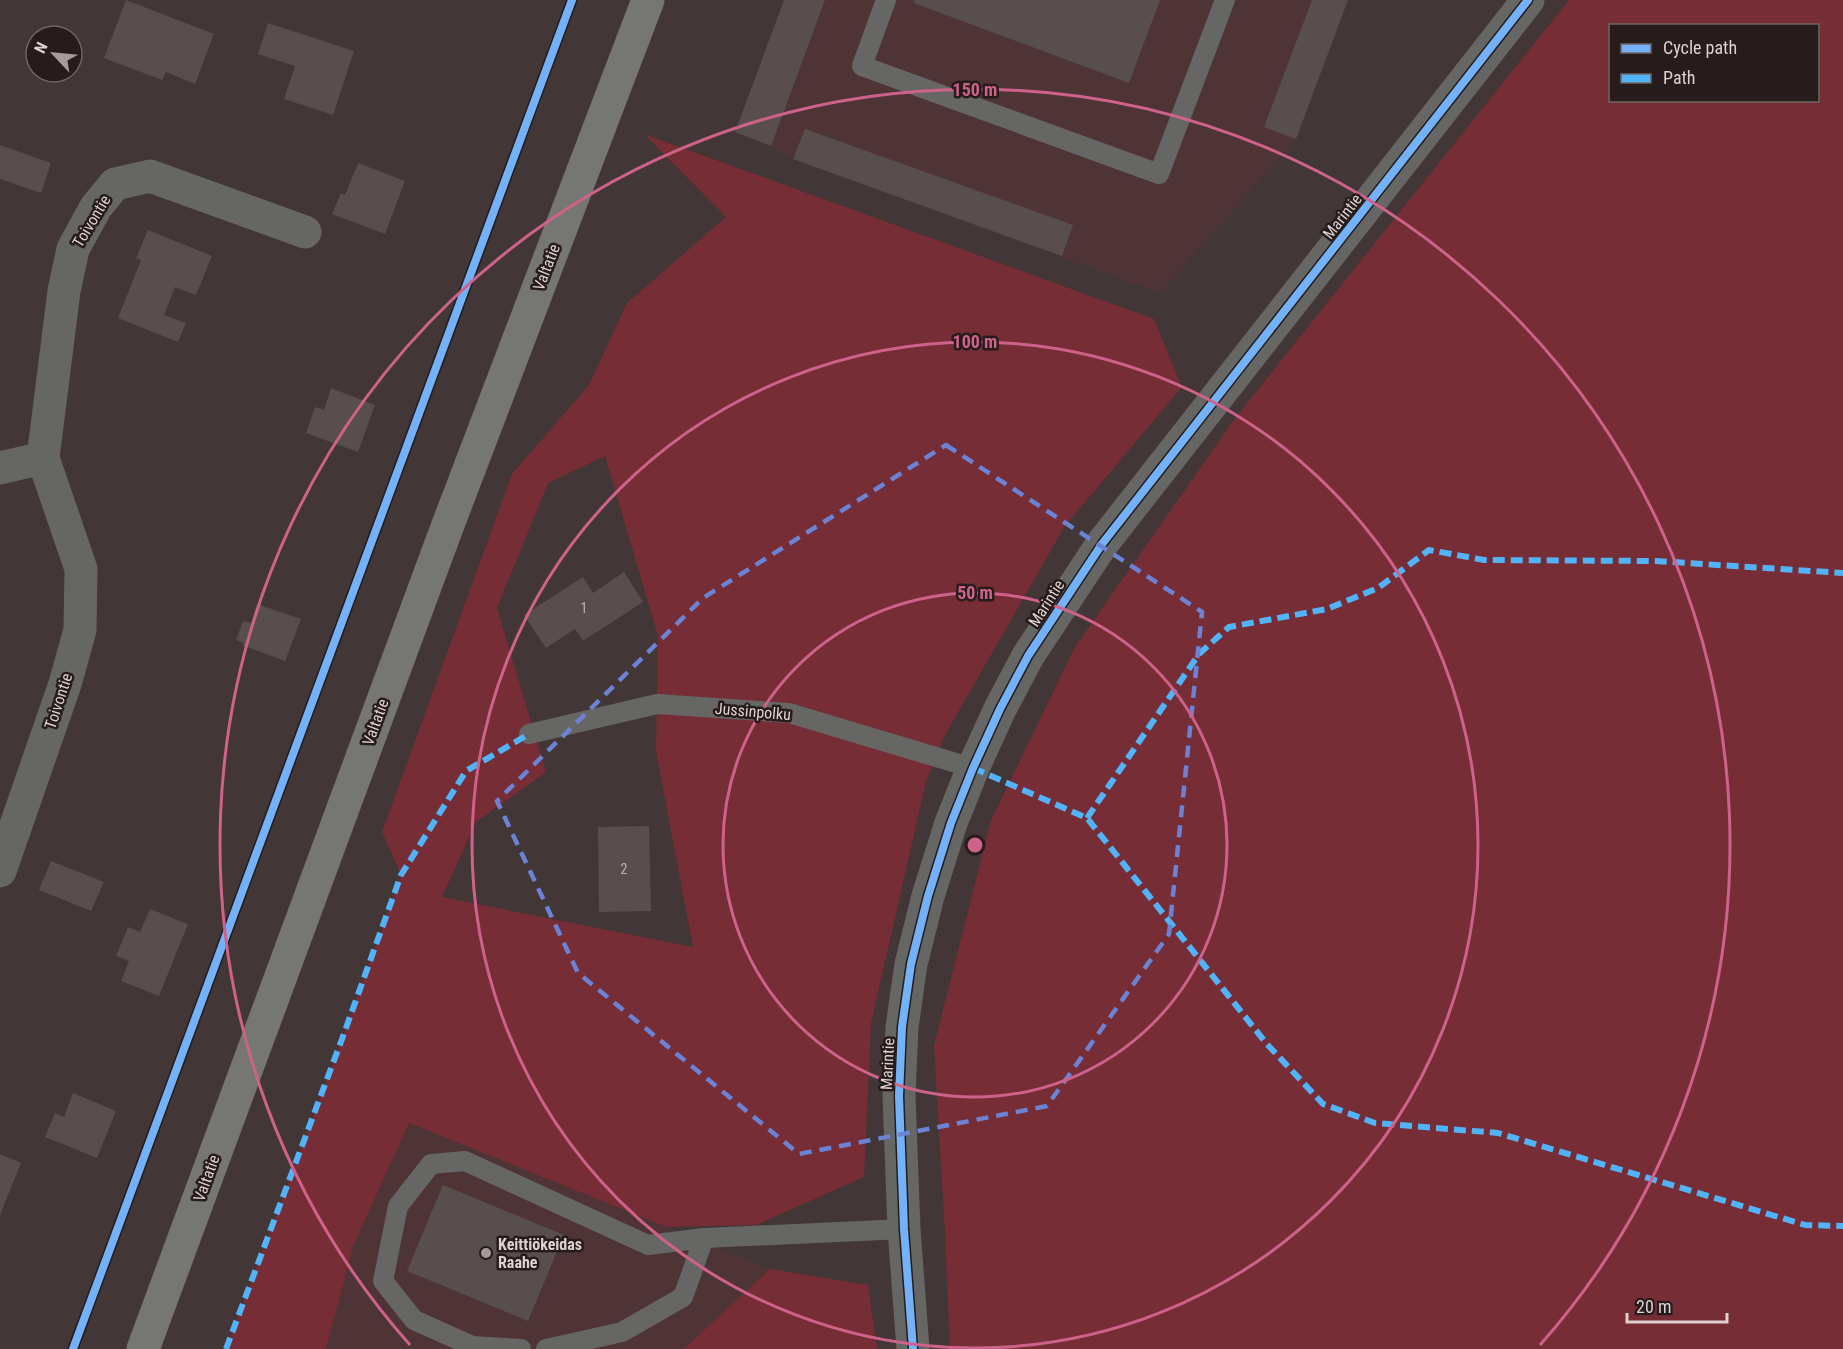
<svg xmlns="http://www.w3.org/2000/svg" width="1843" height="1349" viewBox="0 0 1843 1349" font-family="'Roboto Condensed',sans-serif">
<style>
.built{fill:#4f3435}
.green{fill:#762d36;fill-rule:evenodd}
.building{fill:#594e4e}
.lines{fill:none;stroke-linecap:round;stroke-linejoin:round}
.service{stroke:#666664;stroke-width:20}
.minor{stroke:#666664;stroke-width:33}
.trunk{stroke:#767673;stroke-width:33}
.quiet{stroke:#52b3f8;stroke-width:6;stroke-dasharray:12 6;stroke-linecap:butt}
.cycleway-casing{stroke:#261c1c;stroke-width:11}
.cycleway{stroke:#73b2f8;stroke-width:8}
.marked{fill:none;stroke:#6b82d5;stroke-width:4.5;stroke-dasharray:12 8;stroke-linejoin:round}
.ring{fill:none;stroke:#ce628a;stroke-width:3}
.poi-dot{fill:#a89a9b;stroke:#261c1c;stroke-width:2}
.labels{text-anchor:middle;stroke-width:5;stroke-linejoin:round;paint-order:stroke}
.number-label{font-size:14px;fill:#beb0b0}
.street-label{font-size:16px;fill:#dfd0d1;stroke:#261c1c}
.poi-label{font-size:16px;font-weight:bold;fill:#dfd0d1;stroke:#261c1c;text-anchor:start}
.centre{fill:#ce628a;stroke:#261c1c;stroke-width:3}
.ring-label{font-size:18px;text-anchor:middle;font-weight:bold;fill:#ce628a;stroke:#261c1c;stroke-width:5;stroke-linejoin:round;paint-order:stroke}
</style>
<rect width="100%" height="100%" fill="#423636"/>
<path class="built" d="M784,0H1348L1296,139L1160,293L793,159L771,146L735,132Z
M408,1123L770,1269L686,1347L681,1349H326L354,1244Z"/>
<path class="green" d="M1569,0H1843V1349H950L945,1233L934,1046L991,820L1075,647L1236,417ZM1610,26H1818V100H1610Z
M644,134L1154,319L1182,387L1065,526L945,735L926,782L871,1023L864,1177L756,1225L666,1227L409,1123L354,1244L326,1349H226L342,1039L401,875L382,832L512,474L589,385L627,303L726,217ZM605,456L658,636L656,751L693,947L442,897L476,822L546,772L497,608L548,483Z
M770,1269L868,1285L877,1349H681L686,1347Z"/>
<path class="building" d="M126,0L214,34L195,84L166,72L162,80L104,58Z
M784,0H825L771,146L735,132Z
M915,0H1160L1129,83L914,3Z
M1312,0H1348L1296,139L1264,127Z
M268,23L354,51L333,115L284,99L295,66L258,54Z
M805,129L1073,225L1062,256L793,159Z
M0,145L51,163L41,193L0,179Z
M358,163L405,181L385,234L332,214L341,193L345,195Z
M148,230L212,256L196,295L175,287L164,315L186,323L178,342L118,318L141,260L136,258Z
M331,388L375,405L358,452L306,433L315,407L324,410Z
M624,572L643,602L583,641L575,629L546,648L524,615L583,577L593,593Z
M257,604L301,619L285,661L242,645L244,643L236,640L243,621L251,623Z
M649,826L651,911L599,912L598,827Z
M51,861L104,882L91,911L39,890Z
M150,909L188,924L159,996L121,981L129,961L116,956L128,927L140,932Z
M73,1093L116,1111L97,1158L45,1137L55,1113L64,1117Z
M0,1154L21,1163L0,1215Z
M443,1185L564,1235L528,1321L407,1271Z"/>
<g class="lines">
<path class="service" d="M886,0L862,66L1159,174L1225,0
M529,734L657,704L789,713L973,768
M521,1349L472,1346L414,1320L383,1281L398,1206L431,1164L465,1161L648,1245L704,1238L904,1229
M546,1349L622,1332L683,1297L704,1238"/>
<path class="minor" d="M0,468L43,458
M0,871L65,684L80,630L81,569L43,458L64,291L73,249L96,207L115,184L150,176L305,232
M913,1349L904,1229L899,1096L902,1027L911,964L928,896L951,823L973,768L1000,709L1028,656L1102,544L1528,0"/>
<path class="trunk" d="M143,1349L446,530L648,0"/>
<path class="quiet" d="M973,768L1087,818L1266,1043L1323,1104L1375,1123L1498,1133L1805,1225L1843,1226
M1087,818L1199,654L1229,627L1327,609L1378,588L1429,550L1484,560L1656,561L1843,573
M226,1349L342,1039L401,875L466,771L529,734"/>
<defs>
<path id="cycleway" d="M73,1349L572,0
M913,1349L904,1229L899,1096L902,1027L911,964L928,896L951,823L973,768L1000,709L1028,656L1102,544L1528,0"/>
</defs>
<use href="#cycleway" class="cycleway-casing"/>
<use href="#cycleway" class="cycleway"/>
</g>
<path class="marked" d="M946,445L1202,612L1169,934L1047,1106L799,1154L578,973L497,801L703,598Z"/>
<g class="ring">
<circle cx="975" cy="845" r="252"/>
<circle cx="975" cy="845" r="503"/>
<path d="M410 1345A755 755 0 1 1 1540 1345"/>
</g>
<circle class="poi-dot" cx="486" cy="1253" r="6"/>
<g class="labels">
<g class="number-label">
<text x="584" y="613">1</text>
<text x="624" y="874">2</text>
</g>
<g class="street-label">
<text transform="translate(1342 216) rotate(-52)" y="6">Marintie</text>
<text transform="translate(91 221) rotate(-59)" y="6">Toivontie</text>
<text transform="translate(546 267) rotate(-69)" y="6">Valtatie</text>
<text transform="translate(1046 603) rotate(-57)" y="6">Marintie</text>
<text transform="translate(58 701) rotate(-72)" y="6">Toivontie</text>
<text transform="translate(753 711) rotate(5)" y="6">Jussinpolku</text>
<text transform="translate(375 722) rotate(-70)" y="6">Valtatie</text>
<text transform="translate(887 1064) rotate(-87)" y="6">Marintie</text>
<text transform="translate(206 1178) rotate(-70)" y="6">Valtatie</text>
</g>
<g class="poi-label">
<text x="498" y="1250">Keittiökeidas<tspan x="498" dy="18">Raahe</tspan></text>
</g>
</g>
<circle cx="975" cy="845" r="9" class="centre"/>
<g class="ring-label">
<text x="975" y="96">150 m</text>
<text x="975" y="348">100 m</text>
<text x="975" y="599">50 m</text>
</g>
<rect x="1609" y="24" width="210" height="78" fill="#261c1c" stroke="#706464" stroke-width="1.5"/>
<rect x="1621" y="44" width="30" height="9" fill="#73b2f8" stroke="#706464" stroke-width="1.5"/>
<text x="1663" y="54" font-size="18" fill="#dfd0d1">Cycle path</text>
<rect x="1621" y="74" width="30" height="9" fill="#52b3f8" stroke="#706464" stroke-width="1.5"/>
<text x="1663" y="84" font-size="18" fill="#dfd0d1">Path</text>
<g transform="translate(54 54) rotate(296)"><circle r="28" fill="#261c1c" stroke="#706464" stroke-width="1.5"/>
<path d="M0-4.5L10 22L0 15L-10 22Z" fill="#a89a9b"/>
<text y="-9" font-size="16" font-weight="bold" text-anchor="middle" fill="#dfd0d1">N</text>
</g>
<path d="M1627 1313v9h100v-9" fill="none" stroke="#dfd0d1" stroke-width="3"/>
<text x="1636" y="1313" font-size="18" fill="#dfd0d1" stroke="#261c1c" stroke-width="4.5" paint-order="stroke">20 m</text>
</svg>
